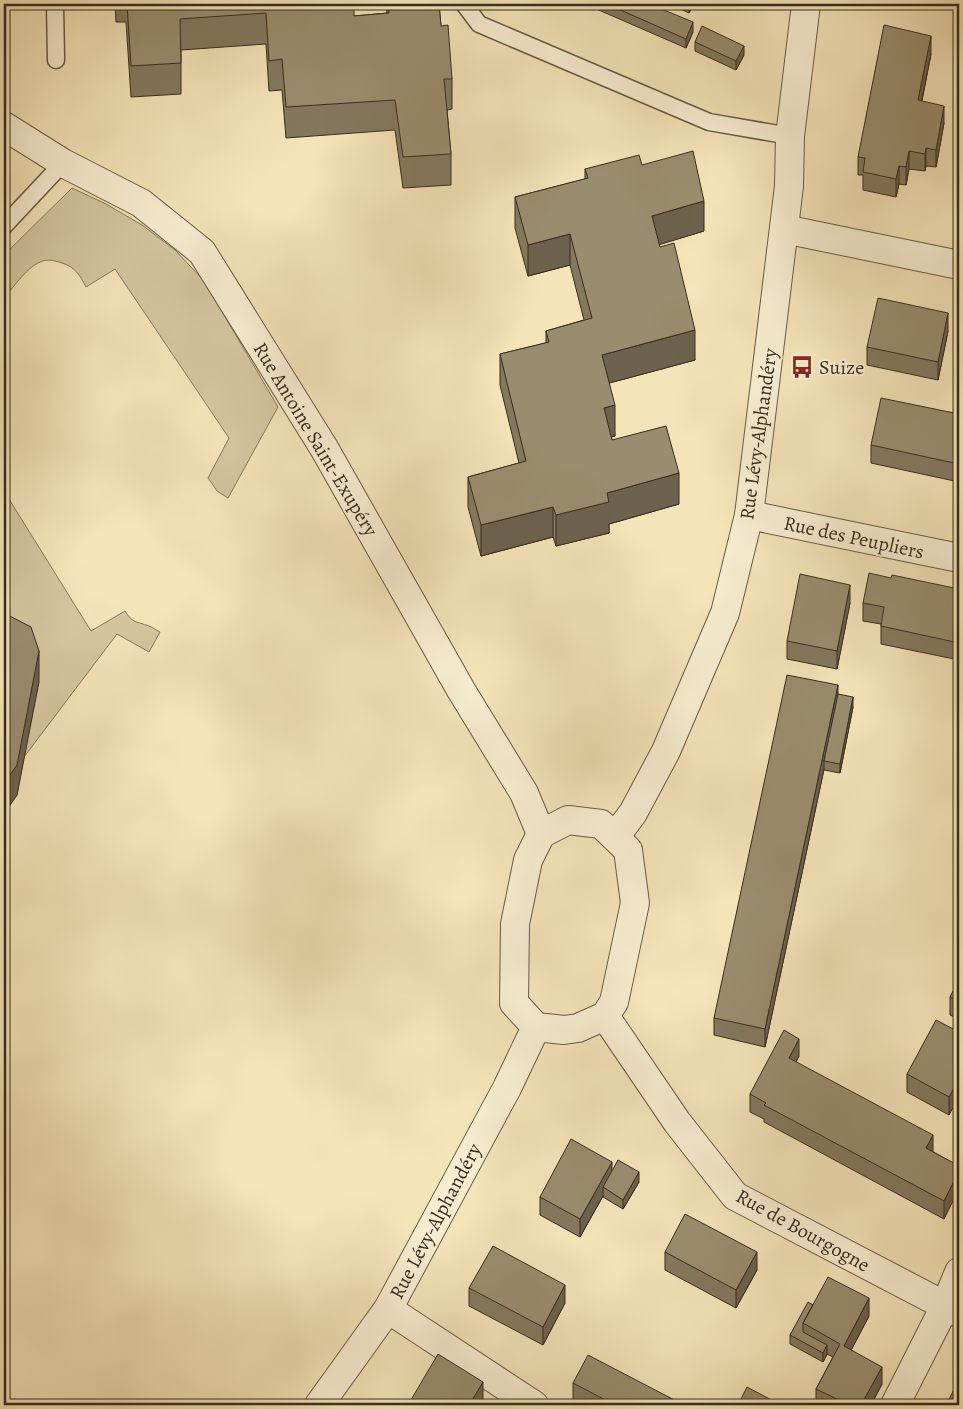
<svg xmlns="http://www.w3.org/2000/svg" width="963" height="1409" viewBox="0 0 963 1409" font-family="Alegreya,serif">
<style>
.green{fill:#d4c59e;stroke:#86795e}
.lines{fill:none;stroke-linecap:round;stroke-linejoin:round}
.service-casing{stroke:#685b44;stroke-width:19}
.minor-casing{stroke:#685b44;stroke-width:30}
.tertiary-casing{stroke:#685b44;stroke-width:30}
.service{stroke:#f8edd1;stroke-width:16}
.minor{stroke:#f8edd1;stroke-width:28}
.tertiary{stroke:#f8edd1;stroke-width:28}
.wall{fill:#84785f;stroke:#392d1e}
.shaded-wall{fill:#6c624d;stroke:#392d1e}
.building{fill:#9a8c6e;stroke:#392d1e}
.labels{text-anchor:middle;stroke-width:4;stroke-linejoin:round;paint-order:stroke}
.poi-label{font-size:20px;fill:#392d1e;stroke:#f8edd1;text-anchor:start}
.street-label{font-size:20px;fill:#392d1e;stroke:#f8edd1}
</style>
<rect width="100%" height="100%" fill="#f4e4b8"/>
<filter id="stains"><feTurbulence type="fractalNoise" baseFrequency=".004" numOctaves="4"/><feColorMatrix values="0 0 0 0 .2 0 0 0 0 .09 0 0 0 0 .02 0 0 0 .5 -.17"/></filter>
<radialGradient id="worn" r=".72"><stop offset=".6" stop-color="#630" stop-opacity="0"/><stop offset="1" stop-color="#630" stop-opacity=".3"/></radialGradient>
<path class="green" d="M72,188L106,204L142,225L175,250L204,281L278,407L228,498L217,491L208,478L229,438L115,269L86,287C80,275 75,267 62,263C56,261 49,259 43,261C28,265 14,287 4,298V255Z
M4,491L91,631L125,611C133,624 136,621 149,626C152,627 156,630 160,632L149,652L117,634L24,757L17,795L4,813Z"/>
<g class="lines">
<defs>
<path id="service" d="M55,4L56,60
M464,4L479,24L709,122L790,136
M4,226L63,163"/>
<path id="minor" d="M4,126L63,163L141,203L202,252L324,448L461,690L524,793L541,834
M784,229L959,265
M749,515L959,558
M605,1016L677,1122L735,1196L959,1313
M388,1309L534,1405
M895,1405L945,1306L959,1272"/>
<path id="tertiary" d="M568,820L601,824L628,850L635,903L614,1002L605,1016L578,1028L564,1030L536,1027L514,1003L515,924L528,860L541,834Z
M615,837L633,813L666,751L725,613L749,515L789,186L790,136L806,4
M319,1405L388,1309L507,1088L536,1027"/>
</defs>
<use href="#service" class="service-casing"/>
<use href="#minor" class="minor-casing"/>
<use href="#tertiary" class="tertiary-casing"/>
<use href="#service" class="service"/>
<use href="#minor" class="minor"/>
<use href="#tertiary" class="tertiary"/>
</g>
<path class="wall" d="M115,4H301V6L354,16L387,13L386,4H439L441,26L452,79V109L447,110L451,154V185L403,188L395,130L286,138L282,90L269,91L266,44L181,50V94L131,97L126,22H116Z
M585,4H649L693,32L686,48Z
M670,4H694L689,13Z
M695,42L744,55L736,70L695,51Z
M931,54L922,101L944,123L936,167L926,166L925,171L909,169L906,185L899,184L896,197L863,190V175H858V157Z
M642,165L704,231L659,244L695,360L609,383L615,436L611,437L612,440L679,504L609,524V533L556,546L553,537L481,556L468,507V477L519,463L500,385V354L546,343V331L584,320L570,265L528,276L515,228V197L585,179V169Z
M948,331L938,380L867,365V347Z
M959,414V482L871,463V445Z
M891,578L959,589V660L881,644V624L863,621V603Z
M850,603L837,669L787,659V641Z
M838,694L853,707L840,773L824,770V769L765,1047L714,1035V1018Z
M959,980V1019L950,1015V997Z
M959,1032L949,1115L907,1092V1074Z
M799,1056L796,1062L933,1152L959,1166L944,1219L764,1122V1119L750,1112V1094Z
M612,1172L639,1182L623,1209L603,1197V1196L580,1237L540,1215V1197Z
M665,1252L757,1270L736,1308L665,1270Z
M469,1288L565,1303L543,1345L469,1306Z
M813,1305L869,1316L851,1350L882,1384L871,1405H816V1389L833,1357L827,1354L823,1362L790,1344V1335Z
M573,1383L684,1405H581L573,1401Z"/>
<path class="shaded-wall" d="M689,4H694L689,13Z
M693,22V32L686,48V39Z
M931,36V54L918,118V100Z
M744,46V55L736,70V61Z
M944,106V123L936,167V150Z
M926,148V166L925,171V154Z
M909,151V169L906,185V167Z
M899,166V184L896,197V179Z
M704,201V231L652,247V216Z
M570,234V265L528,276V245Z
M948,313V331L938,380V362Z
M695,330V360L602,385V355Z
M615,405V436L604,439V408Z
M679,473V504L609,524V533L556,546V515L607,493Z
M553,507V537L481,556V525Z
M850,585V603L837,669V651Z
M39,651V682L17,795L4,814V783Z
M838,685V703L824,761V769L765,1047V1029Z
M853,697V707L840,773V764Z
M799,1039V1056L789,1075V1058Z
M959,1079V1097L949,1115V1097Z
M933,1135V1153L926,1148Z
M612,1162V1180L603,1187V1196L580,1237V1219Z
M959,1171V1189L944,1219V1201Z
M639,1172V1182L623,1209V1200Z
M757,1252V1270L736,1308V1290Z
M565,1285V1303L543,1345V1327Z
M869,1298V1316L844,1364V1346Z
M827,1345V1354L823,1362V1353Z
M882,1367V1384L871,1405H861Z
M483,1382V1400L480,1405H469Z"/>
<path class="building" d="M127,4H301V6L336,4H354V16L389,13V4H439L441,26L448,25L452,79H444L451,154L403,157L395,100L286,107L282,59L269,61L266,13L180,19L181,63L131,66Z
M607,4H649L693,22L686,39Z
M884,25L931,36L918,100L944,106L936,150L926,148L925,154L909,151L906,167L899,166L896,179L863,172L865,158L858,157Z
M702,26L744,46L736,61L695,42Z
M693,151L704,201L652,216L660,247L674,243L695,330L602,355L615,405L604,408L612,440L666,426L679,473L607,493L609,502L556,515L553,507L481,525L468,477L526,461L500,354L549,342L546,331L592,318L570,234L528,245L515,197L588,178L585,169L639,155L642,165Z
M878,298L948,313L938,362L867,347Z
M881,398L959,414V464L871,445Z
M869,573L891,578L892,575L959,589V643L881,626L884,607L863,603Z
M800,574L850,585L837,651L787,641Z
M4,613L31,627L39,651L17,765L4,783Z
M787,675L838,685L765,1029L714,1018Z
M838,694L853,697L840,764L824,761Z
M959,980V1002L950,997Z
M936,1020L959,1032V1079L949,1097L907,1074Z
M784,1030L799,1039L789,1058L933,1135L926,1148L959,1166V1171L944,1201L764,1105L766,1103L750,1094Z
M571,1139L612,1162L580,1219L540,1197Z
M618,1160L639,1172L623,1200L603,1187Z
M685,1214L757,1252L736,1290L665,1252Z
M493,1246L565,1285L543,1327L469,1288Z
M828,1277L869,1298L844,1346L882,1367L861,1405H849L816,1389L840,1344L803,1323Z
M808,1302L813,1305L803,1323V1332L827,1345L823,1353L790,1335Z
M438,1354L483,1382L469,1405H408Z
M588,1355L684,1405H615L573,1383Z
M959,1380V1405H946Z
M747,1387L781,1405H738Z"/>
<defs>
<symbol id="bus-bare" viewBox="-9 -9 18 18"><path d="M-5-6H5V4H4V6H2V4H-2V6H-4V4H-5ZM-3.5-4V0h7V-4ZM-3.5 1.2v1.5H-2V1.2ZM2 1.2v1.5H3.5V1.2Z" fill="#8f2418" stroke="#f8edd1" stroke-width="2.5" paint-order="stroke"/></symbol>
</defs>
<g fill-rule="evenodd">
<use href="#bus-bare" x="786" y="351" width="32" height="32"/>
</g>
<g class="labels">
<g class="poi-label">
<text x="819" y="374">Suize</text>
</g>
<g class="street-label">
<text transform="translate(758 434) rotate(-82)" y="7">Rue Lévy-Alphandéry</text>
<text transform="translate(316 439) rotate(59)" y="7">Rue Antoine Saint-Exupéry</text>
<text transform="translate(854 537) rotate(12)" y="7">Rue des Peupliers</text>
<text transform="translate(435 1221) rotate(-62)" y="7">Rue Lévy-Alphandéry</text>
<text transform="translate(803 1230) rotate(29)" y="7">Rue de Bourgogne</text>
</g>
</g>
<rect width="963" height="1409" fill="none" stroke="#f4e4b8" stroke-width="20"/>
<rect x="5" y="5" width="953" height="1399" fill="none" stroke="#392d1e" stroke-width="2.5"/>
<rect x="10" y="10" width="943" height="1389" fill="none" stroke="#392d1e"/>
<rect width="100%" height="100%" filter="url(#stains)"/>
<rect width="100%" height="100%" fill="url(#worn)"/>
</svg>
